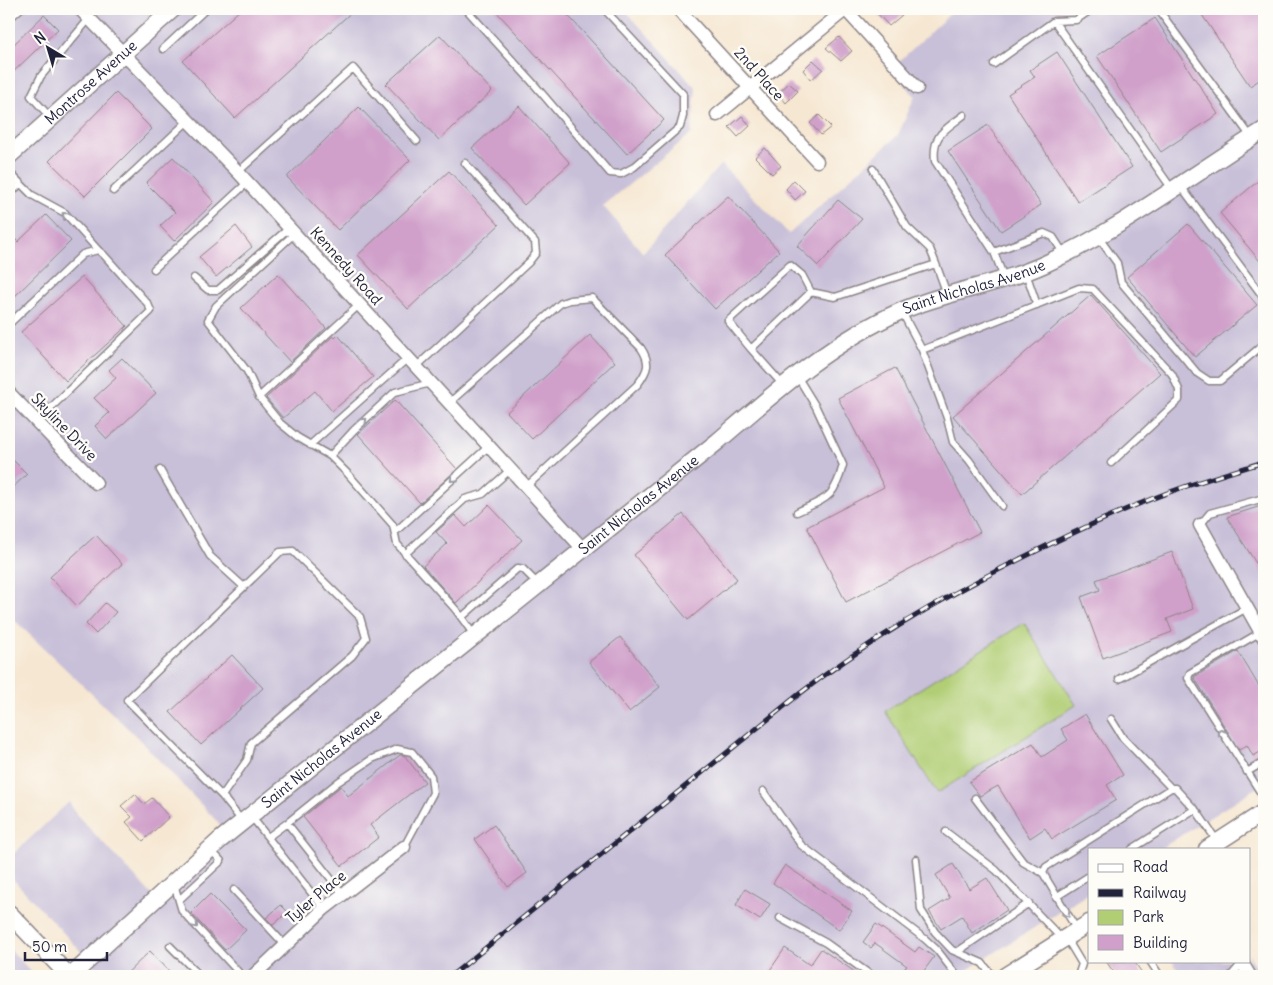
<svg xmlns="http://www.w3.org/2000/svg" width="1273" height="985" viewBox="0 0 1273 985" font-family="Delius,sans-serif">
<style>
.industrial{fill:#c8bfd8}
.green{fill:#b1ce74;stroke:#6a7858}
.building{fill:#d0a0ca}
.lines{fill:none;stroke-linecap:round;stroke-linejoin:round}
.service-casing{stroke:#8c8486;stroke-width:9}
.minor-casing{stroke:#8c8486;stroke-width:15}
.tertiary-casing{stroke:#8c8486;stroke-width:19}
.service{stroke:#fff;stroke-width:6}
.minor{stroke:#fff;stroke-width:12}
.tertiary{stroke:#fff;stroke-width:16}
.rail-casing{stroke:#22223b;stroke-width:5}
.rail{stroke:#fdfcf7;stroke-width:3;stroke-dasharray:9;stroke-linecap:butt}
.oneway{stroke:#9c9ca7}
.labels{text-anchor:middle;stroke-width:5;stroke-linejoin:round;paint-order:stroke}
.street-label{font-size:15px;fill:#22223b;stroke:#fdfcf7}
</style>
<rect width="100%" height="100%" fill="#fdfcf7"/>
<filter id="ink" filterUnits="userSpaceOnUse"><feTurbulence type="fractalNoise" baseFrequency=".02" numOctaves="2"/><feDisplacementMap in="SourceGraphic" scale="10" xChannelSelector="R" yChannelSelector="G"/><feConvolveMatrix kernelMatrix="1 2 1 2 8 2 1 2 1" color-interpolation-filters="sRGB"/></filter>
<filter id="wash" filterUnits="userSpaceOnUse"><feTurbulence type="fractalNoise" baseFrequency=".0096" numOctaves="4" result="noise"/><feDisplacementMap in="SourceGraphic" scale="20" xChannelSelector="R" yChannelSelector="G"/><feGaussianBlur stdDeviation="1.12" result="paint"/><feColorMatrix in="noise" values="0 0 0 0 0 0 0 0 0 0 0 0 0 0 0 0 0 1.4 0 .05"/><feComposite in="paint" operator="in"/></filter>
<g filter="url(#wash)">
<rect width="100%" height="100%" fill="#f6e7d2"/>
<path class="industrial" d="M9,9H624L696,88L691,134L603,206L643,253L721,164L789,234L898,135L915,96L891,69L955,9H998L1000,14L1005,9H1264V783L1160,849H1089V893L958,976H104L9,875V858L69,802L77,815L155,898L227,832L138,738L9,615V138L12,136L9,132Z
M9,948L35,976H9Z
M1249,954L1261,976H1182L1172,961H1249Z"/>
<path class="green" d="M1024,623L1076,705L937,793L885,711Z"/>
<g id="blocks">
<path class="building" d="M241,9H355L235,118L183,61Z
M494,9H562L664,120L627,154Z
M873,9H909L889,26Z
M1198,9H1264V77L1250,86Z
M44,15L58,29L9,76V49Z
M1155,18L1218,114L1161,152L1097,56Z
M440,35L492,91L439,140L386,84Z
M839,37L852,51L841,61L826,48Z
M1057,52L1132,167L1078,202L1008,94L1035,77L1030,70Z
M813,60L823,69L811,80L803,70Z
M789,83L798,91L786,103L778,93Z
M116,93L152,129L85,196L49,161Z
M519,106L570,163L524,205L472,148Z
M359,107L410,160L338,230L287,177Z
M819,115L831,127L821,135L810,123Z
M742,116L750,126L738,137L729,127Z
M988,125L1041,205L1001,231L948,151Z
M765,148L781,166L772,174L755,157Z
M173,157L214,202L174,241L160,226L175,212L146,183Z
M449,171L499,225L408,309L358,255Z
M1264,176V266L1220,213Z
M794,180L805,191L795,200L786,189Z
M728,196L779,251L715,309L665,255Z
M838,200L862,219L818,266L797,246Z
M46,215L71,241L9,302V233L18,242Z
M1188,224L1257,305L1195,357L1127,277Z
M236,226L252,247L216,277L199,257Z
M278,274L326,328L290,362L241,308Z
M82,277L127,326L66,381L21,332Z
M1091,295L1160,373L1022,494L953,416Z
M338,335L373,377L332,411L315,391L283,418L266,398L333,336L335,338Z
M590,335L615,362L532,439L507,412Z
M122,358L156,393L107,439L95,426L109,413L94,398L116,378L109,370Z
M895,368L980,532L846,602L807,527L884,487L838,398Z
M395,400L457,469L420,503L358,434Z
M9,456L27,474L9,491Z
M489,505L522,540L456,603L423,566L447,544L436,532L455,515L466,527Z
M1264,505V576L1227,517Z
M683,514L737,579L688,620L634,555Z
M96,535L122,564L77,606L50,577Z
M1172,552L1193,609L1167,619L1172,632L1103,658L1081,597L1100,590L1096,580Z
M105,603L116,612L96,634L86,624Z
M620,637L660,687L629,712L589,662Z
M1238,651L1264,695V750L1253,756L1247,745L1239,750L1194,677Z
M232,655L263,688L201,745L170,712Z
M1085,714L1123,775L1107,785L1116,800L1052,839L1045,828L1030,838L998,786L980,796L969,782L1033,743L1042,757L1068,740L1061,729Z
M400,755H404L425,782L370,825L379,837L342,866L303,817L341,786L348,796Z
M135,794L144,804L152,798L169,817L143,841L126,822L132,817L121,806Z
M494,825L527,873L508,887L475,839Z
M953,864L969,889L987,878L1007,910L972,933L962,916L941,929L929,911L950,898L936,875Z
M785,865L852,911L839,930L773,883Z
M745,889L770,904L760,920L736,905Z
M210,894L246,930L225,950L191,913Z
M281,905L288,912L273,925L266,918Z
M876,924L915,952L919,947L934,957L920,976H915L904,969L907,966L875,943L871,948L863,942Z
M785,948L810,965L821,949L861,976H766Z
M150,951L174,976H124Z
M1106,961H1134L1144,976H1116Z"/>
</g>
</g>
<g filter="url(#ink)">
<use href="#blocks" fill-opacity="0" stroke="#8c8486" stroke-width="1"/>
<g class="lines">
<defs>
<path id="service" d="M466,9L533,83L610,173L621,174L634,167L680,127L683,116V94L604,9
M1158,9L1251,137
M9,19L20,9
M1054,21L1076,20L1092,9
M163,49L206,9
M994,64L1054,21L1172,189
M964,115C945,130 932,134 935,161L994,252L1004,278
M50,117L31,96L41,76L89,19
M873,169L907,227L930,249L936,264
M9,172L32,195L65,213L98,250
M238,172L353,68L417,141
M1180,185L1264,298
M113,191L189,120
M9,195L20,184
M294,234L216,306L208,320L247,371L259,397L280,423L297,437L330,456L348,474L393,525L397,544L456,610L474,635
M1099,238L1117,263L1121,282L1197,373L1209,381H1220L1264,344
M994,252L1044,233L1053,237L1064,254
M154,269L248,182
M1026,273L1037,305
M194,278L208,290H218L289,228
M902,312L922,350L947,418L953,442L969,460L1002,506
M9,324L83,254L98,250L104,255L148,304L151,311L36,422
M751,349L728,321L790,265L802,275L811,292
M922,350L1079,288L1093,289L1172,374L1179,390V400L1111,463
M416,367L529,262L536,253L535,242L465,163
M797,376L816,407L843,465C834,499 827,498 797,512
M783,385L751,349L811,292L835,297L936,264L947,294
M259,397L359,305
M449,403L561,303L570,300L592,298L641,348C651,363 648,370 638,384L526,487
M310,445L408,358
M330,456L354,430L395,392L431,383
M160,470L210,556L244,587
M1200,525L1210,513L1264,498
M395,532L489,446
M405,554L465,499L483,494L510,470
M462,617L518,568L523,569L538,584
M1261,632L1190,673L1188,678L1264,798
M1119,679L1247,608
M1111,719L1123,738L1171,788
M1247,772L1264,762
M763,791L801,845L925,939L937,950L957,976
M975,798L1023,862L1043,873L1077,930
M225,799L127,700L280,552L293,551L360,617L366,638L352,656L251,743L247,760L222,796L242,821
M251,816L324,909
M287,823L338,782L372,759L397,749L412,752L431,776L433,793L404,847
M946,832L996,870L1062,939
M268,837L287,823L343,894
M1132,849L1195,809
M916,859L921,910L935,932L952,950L982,963L993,976
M1043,873L1046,867L1171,788H1175L1198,813L1217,841
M174,884L182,911L242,976
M234,890L285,945
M1056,897L1089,876
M179,900L221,861L211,850
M780,918L826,943L872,976
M1067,939L1082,964L1078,976
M170,946L200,976
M957,952L1029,903
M1150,961L1160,976
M1231,976L1242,963"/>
<path id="minor" d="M80,9L238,172L583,549
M678,9L817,161
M845,9L917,88
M717,115L846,9
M9,393L96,483
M1200,525L1264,638
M1241,961L1250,976
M253,976L324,909L404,847"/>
<g id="tertiary">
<path id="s1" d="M9,156L173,9"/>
<path d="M1207,849L1264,812"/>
<path d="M9,913L69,976"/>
<path id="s2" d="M71,976L220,840L717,442C774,393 831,342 901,311C947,291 999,285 1045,264C1123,228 1192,175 1264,130"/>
<path d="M1005,976L1089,923"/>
</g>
</defs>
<use href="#service" class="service-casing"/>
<use href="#minor" class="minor-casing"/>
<use href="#tertiary" class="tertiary-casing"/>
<use href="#service" class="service"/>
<use href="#minor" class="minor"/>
<use href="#tertiary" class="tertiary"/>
<defs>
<path id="rail" d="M451,976L798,695C870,639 947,595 1028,555C1078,530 1131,505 1184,487C1211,478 1238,470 1264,462"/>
</defs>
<use href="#rail" class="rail-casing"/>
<use href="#rail" class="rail"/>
</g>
<defs><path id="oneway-chevron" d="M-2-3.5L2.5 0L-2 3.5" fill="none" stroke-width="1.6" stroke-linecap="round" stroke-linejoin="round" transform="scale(1.25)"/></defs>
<g class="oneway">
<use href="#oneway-chevron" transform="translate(65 215) rotate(-141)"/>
<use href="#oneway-chevron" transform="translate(364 421) rotate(-43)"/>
<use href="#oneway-chevron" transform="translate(453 479) rotate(138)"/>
<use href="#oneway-chevron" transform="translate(1221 732) rotate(-123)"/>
<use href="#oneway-chevron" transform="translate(1067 914) rotate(58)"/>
<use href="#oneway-chevron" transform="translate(195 925) rotate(49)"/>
</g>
</g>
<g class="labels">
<g class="street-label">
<text transform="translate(759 74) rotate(48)" y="5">2nd Place</text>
<text dy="5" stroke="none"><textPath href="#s1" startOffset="110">Montrose Avenue</textPath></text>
<text transform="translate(346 266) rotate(48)" y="5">Kennedy Road</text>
<text dy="5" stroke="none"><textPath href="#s2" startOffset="1142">Saint Nicholas Avenue</textPath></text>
<text transform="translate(64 427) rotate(46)" y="5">Skyline Drive</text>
<text dy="5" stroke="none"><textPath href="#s2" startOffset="738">Saint Nicholas Avenue</textPath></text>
<text dy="5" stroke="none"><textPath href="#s2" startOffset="332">Saint Nicholas Avenue</textPath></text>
<text transform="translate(316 897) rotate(-40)" y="5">Tyler Place</text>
</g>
</g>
<rect width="1273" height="985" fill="none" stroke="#fdfcf7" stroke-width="30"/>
<rect x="1088" y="848" width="162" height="115" fill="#fdfcf7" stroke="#a5a5ac"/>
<rect x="1098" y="864" width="25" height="8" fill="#ffffff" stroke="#a5a5ac"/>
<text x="1133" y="872" font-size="15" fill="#22223b">Road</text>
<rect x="1098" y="889" width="25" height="8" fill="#22223b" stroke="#a5a5ac"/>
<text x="1133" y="898" font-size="15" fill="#22223b">Railway</text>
<rect x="1098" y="910" width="25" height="15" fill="#b1ce74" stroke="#a5a5ac"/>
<text x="1133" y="922" font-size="15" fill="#22223b">Park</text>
<rect x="1098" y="935" width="25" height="15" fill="#d0a0ca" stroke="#a5a5ac"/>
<text x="1133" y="948" font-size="15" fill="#22223b">Building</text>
<g transform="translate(48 48) rotate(322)" stroke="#fdfcf7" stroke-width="4" paint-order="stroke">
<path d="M0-4L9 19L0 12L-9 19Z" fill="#22223b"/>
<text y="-8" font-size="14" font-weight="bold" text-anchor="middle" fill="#22223b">N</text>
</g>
<path d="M25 952v8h82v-8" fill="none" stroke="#22223b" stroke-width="2.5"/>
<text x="32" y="952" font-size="15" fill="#22223b" stroke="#fdfcf7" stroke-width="4" paint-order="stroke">50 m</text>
</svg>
